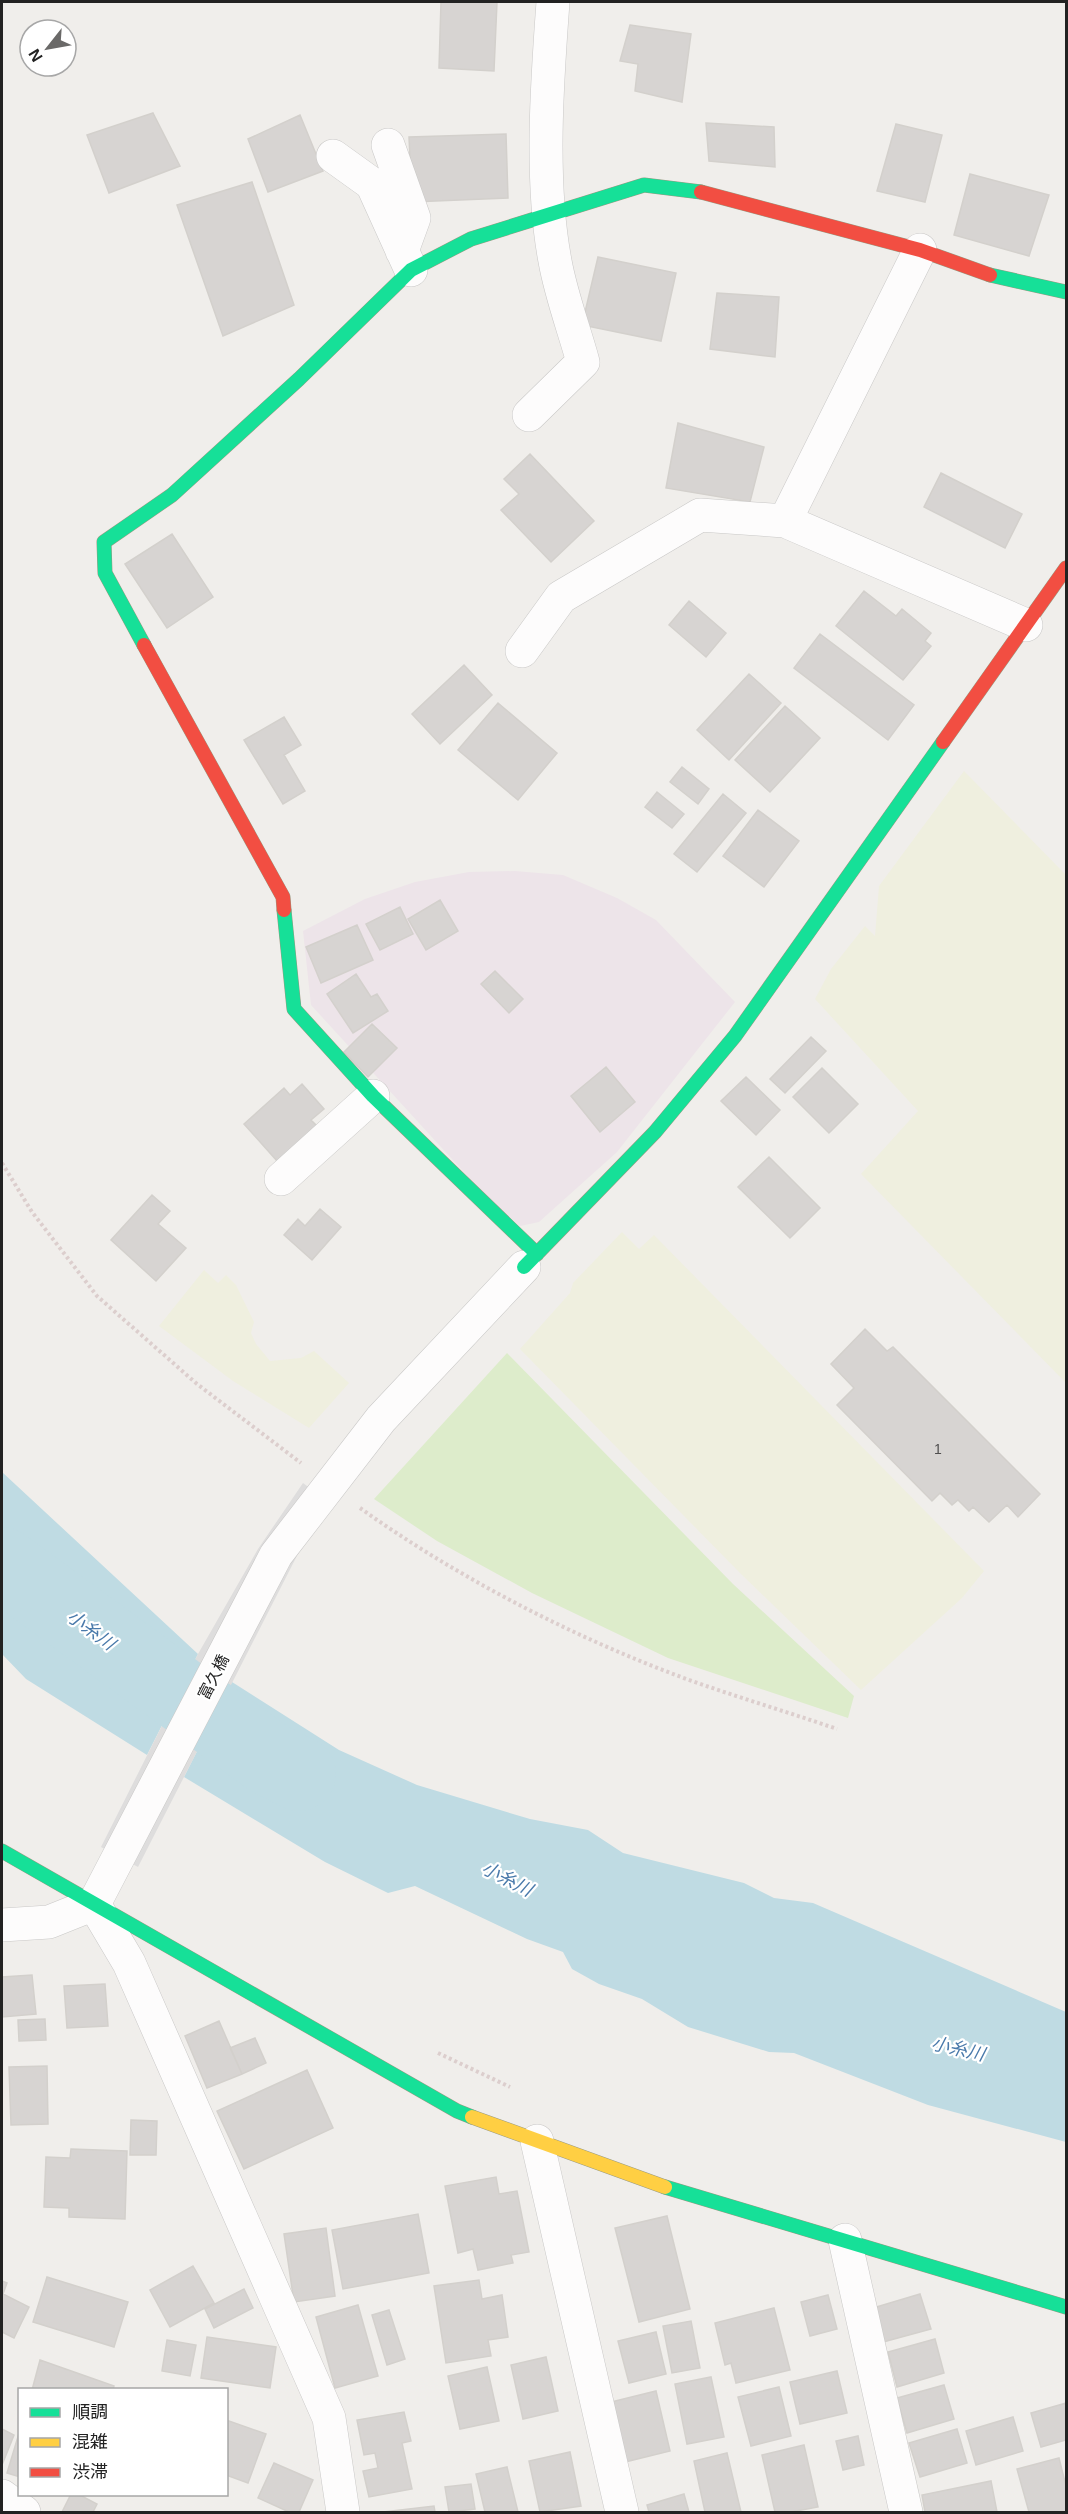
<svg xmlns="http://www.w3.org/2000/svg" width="1068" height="2514" viewBox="0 0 1068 2514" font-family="Arial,'Noto Sans JP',sans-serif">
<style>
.industrial{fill:#ede4e9}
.farmland{fill:#efefdf}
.grass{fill:#ddeccb}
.water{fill:#bfdbe3}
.pier{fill:#dedddd}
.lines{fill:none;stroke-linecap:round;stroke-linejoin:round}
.river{stroke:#bfdbe3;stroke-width:74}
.building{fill:#d7d4d2;stroke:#d3d0cc;stroke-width:1.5}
.street-casing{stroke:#c9c8c7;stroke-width:34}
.fast-casing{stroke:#999a82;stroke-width:15}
.slow-casing{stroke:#999a82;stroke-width:15}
.jam-casing{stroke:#999a82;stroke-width:15}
.path{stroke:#dccecd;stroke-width:4;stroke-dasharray:3 3;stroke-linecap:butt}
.street{stroke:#fdfcfc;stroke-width:33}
.fast{stroke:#16e098;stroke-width:14}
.slow{stroke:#ffcf43;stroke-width:14}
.jam{stroke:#f24e42;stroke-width:14}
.labels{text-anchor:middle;stroke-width:4.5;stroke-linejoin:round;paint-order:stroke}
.number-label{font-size:14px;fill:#4f4e4e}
.street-label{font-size:16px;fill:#222;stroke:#fff}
.water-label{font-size:18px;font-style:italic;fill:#4a7aab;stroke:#fff}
</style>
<rect width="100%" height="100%" fill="#f0eeeb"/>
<path class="industrial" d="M515,871L563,875L617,898L656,920L735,1002L617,1152L539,1222L520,1226L484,1194L311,1005L303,931L365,899L415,882L469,872Z"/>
<path class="farmland" d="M964,771L1066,875V1383L861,1174L918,1111L815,999L831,969L865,926L875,936L879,886Z
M622,1232L639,1249L654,1235L984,1571L962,1598L861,1690L740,1573L520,1349L570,1293L573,1283Z
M204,1270L218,1283L226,1275L236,1285L254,1322L251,1333L256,1344L270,1361L301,1358L314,1351L349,1383L309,1428L233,1381L159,1326Z"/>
<path class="grass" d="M507,1353L733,1584L854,1696L848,1718L668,1658L532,1593L437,1541L374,1499Z"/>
<path class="water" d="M2,1472L198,1654L147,1755L26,1679L2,1654Z
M232,1682L339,1750L417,1785L530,1819L588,1830L623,1853L744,1883L774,1898L813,1903L1066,2012V2142L928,2105L794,2053L769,2052L688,2027L642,1999L599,1984L572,1969L563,1952L527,1939L415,1886L388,1893L325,1862L184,1777Z"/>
<path class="pier" d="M303,1483L331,1504L303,1544L138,1867L101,1847L198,1654L258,1549Z"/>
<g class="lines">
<path class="river" d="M2,1564L268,1758L299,1774"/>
</g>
<path class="building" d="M441,2H497L494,71L439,68Z
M630,25L691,34L682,102L635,91L638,64L620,61Z
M153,113L180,166L109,193L87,135Z
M300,115L323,171L268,192L248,139Z
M706,123L774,127L775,167L709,161Z
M896,124L942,135L925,202L877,191Z
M506,134L508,198L412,202L409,137Z
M970,174L1049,195L1029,256L954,235Z
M252,182L294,305L223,336L177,205Z
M598,257L676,273L661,341L582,325Z
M717,293L779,297L775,357L710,349Z
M678,423L764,447L750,502L666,488Z
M530,454L594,521L551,562L501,510L519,494L504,479Z
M941,473L1022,514L1005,548L924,507Z
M172,534L213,597L167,628L125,564Z
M864,591L896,616L902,609L931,633L925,641L931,646L903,680L836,626Z
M689,601L726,633L706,657L669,625Z
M820,634L914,705L888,740L794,668Z
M464,665L492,695L440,744L412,714Z
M749,674L781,703L729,760L697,730Z
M498,703L557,753L518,800L458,750Z
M785,706L820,738L770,792L735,760Z
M284,717L301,745L284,755L305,791L283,804L244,740Z
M682,767L709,789L698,804L670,782Z
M657,792L684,814L672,828L645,807Z
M723,794L746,813L697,872L674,854Z
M758,810L799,841L764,887L723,856Z
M440,900L458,931L426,950L408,919Z
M400,907L413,934L380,950L366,924Z
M357,925L373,960L321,983L306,947Z
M495,971L523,999L509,1013L481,984Z
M356,974L371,997L377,994L388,1011L353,1033L327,994Z
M372,1024L397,1048L368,1077L344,1052Z
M811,1037L826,1051L785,1093L770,1079Z
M606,1067L635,1102L600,1132L571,1096Z
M822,1068L858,1104L829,1133L793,1097Z
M746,1077L780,1110L756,1135L721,1101Z
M302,1084L324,1109L311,1120L317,1126L277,1161L244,1124L284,1088L290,1095Z
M769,1157L820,1208L790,1238L738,1187Z
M152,1195L170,1211L158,1224L186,1248L156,1281L111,1240Z
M320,1209L341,1227L312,1260L284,1235L298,1219L305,1226Z
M865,1329L887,1351L893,1347L1040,1494L1018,1517L1007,1505L989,1522L973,1507L969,1511L958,1500L952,1505L940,1493L932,1501L837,1405L854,1388L831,1364Z
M32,1975L36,2014L2,2017V1977Z
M105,1984L108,2026L67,2028L64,1986Z
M45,2019L46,2040L19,2041L18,2020Z
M219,2021L242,2074L207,2088L185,2036Z
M255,2038L266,2063L242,2074L230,2048Z
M47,2066L48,2124L11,2125L9,2067Z
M307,2070L333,2128L244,2169L217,2111Z
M131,2120L157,2121L156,2155H130Z
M71,2149L127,2151L125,2219L69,2217V2208L44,2207L46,2157L70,2158Z
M496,2177L499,2194L517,2191L529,2252L511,2255L513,2263L478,2270L473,2249L458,2253L445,2186Z
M418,2214L429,2273L343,2289L332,2230Z
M667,2216L690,2309L639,2322L615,2228Z
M326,2228L335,2296L294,2302L284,2234Z
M193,2266L214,2303L170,2327L150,2290Z
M47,2277L128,2302L114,2347L33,2322Z
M479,2280L482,2299L502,2295L508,2337L488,2340L491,2356L446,2363L434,2286Z
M2,2281L7,2283L3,2294L29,2307L14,2338L2,2332Z
M244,2289L253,2308L214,2328L205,2309Z
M920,2294L931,2329L883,2342L873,2308Z
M828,2295L837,2329L810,2336L801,2302Z
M358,2305L378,2376L335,2388L316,2317Z
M774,2308L790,2370L736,2383L731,2363L725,2365L715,2323Z
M389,2310L405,2359L387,2365L372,2315Z
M691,2321L700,2368L672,2373L663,2326Z
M656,2332L666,2374L629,2383L618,2341Z
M207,2337L276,2347L270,2388L201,2378Z
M935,2339L944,2373L897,2387L888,2352Z
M167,2340L196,2345L190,2376L162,2371Z
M546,2357L558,2411L523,2419L511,2365Z
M40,2360L114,2386L113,2390H32Z
M487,2367L499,2421L460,2429L448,2376Z
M837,2371L847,2413L800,2424L790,2382Z
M711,2377L724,2437L687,2444L675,2384Z
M944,2385L954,2419L907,2433L897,2398Z
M779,2387L791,2436L751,2446L738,2397Z
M656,2391L670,2451L625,2462L611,2402Z
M1066,2403V2440L1041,2447L1031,2413Z
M404,2412L411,2441L402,2443L412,2489L369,2497L363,2471L378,2468L375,2453L364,2455L357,2420Z
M1013,2417L1023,2451L976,2465L966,2431Z
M226,2420L266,2434L248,2483L226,2475Z
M2,2429L14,2435L2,2465Z
M957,2429L967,2463L920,2477L909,2443Z
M20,2430V2477L7,2473Z
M858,2436L864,2465L843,2470L836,2441Z
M804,2445L818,2507L791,2512H775L762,2455Z
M570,2452L581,2506L540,2512L529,2461Z
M727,2453L741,2512H705L694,2461Z
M1059,2458L1066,2486V2512H1029L1017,2469Z
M274,2463L313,2480L299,2512H289L258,2498Z
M507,2467L518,2512H485L476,2474Z
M991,2481L997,2512H925L922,2495Z
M471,2484L475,2509L449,2512L445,2487Z
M71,2494H78L97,2504L93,2512H62Z
M684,2494L689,2512H649L647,2505Z
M434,2506L435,2512H383Z"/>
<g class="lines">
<defs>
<path id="street" d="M388,145L414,218L402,251
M333,156L372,184L411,270
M529,415L583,362C574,329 561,295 555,261C540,182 547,82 553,2
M785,521L920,250
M522,651L561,597L700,515L785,521L1026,625
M281,1179L373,1096
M94,1904L129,1963L329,2418L343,2512
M2,1925L49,1922L94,1904L276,1555L381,1419L524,1267
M537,2141L622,2512
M845,2240L906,2512
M2,2496L24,2512"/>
<path id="fast" d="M990,275L1066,292
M144,645L105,573L104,542L172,495L299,379L411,270L471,239L644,185L701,192
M284,910L294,1009L373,1096L537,1254
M524,1267L655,1132L735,1036L943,742
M2,1851L457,2111L472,2117
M665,2187L1066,2307"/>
<path id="slow" d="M472,2117L665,2187"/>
<path id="jam" d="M701,192L920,250L990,275
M144,645L283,897L284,910
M943,742L1066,568"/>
</defs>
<use href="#street" class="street-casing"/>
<use href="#fast" class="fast-casing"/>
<use href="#slow" class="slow-casing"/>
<use href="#jam" class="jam-casing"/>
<path class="path" d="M2,1163L32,1212L97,1296L197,1384L301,1463
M360,1508C457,1577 569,1635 681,1677C733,1696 785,1711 837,1729
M438,2053L510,2087"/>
<use href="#street" class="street"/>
<use href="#fast" class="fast"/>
<use href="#slow" class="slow"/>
<use href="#jam" class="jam"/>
</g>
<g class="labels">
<g class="number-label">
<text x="938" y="1454">1</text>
</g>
<g class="street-label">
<text transform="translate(213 1677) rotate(-63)" y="6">富久橋</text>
</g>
<g class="water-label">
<text transform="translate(91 1630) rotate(36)" y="6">小糸川</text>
<text transform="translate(507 1879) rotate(27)" y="6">小糸川</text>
<text transform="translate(958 2049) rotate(13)" y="6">小糸川</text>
</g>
</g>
<rect width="1068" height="2514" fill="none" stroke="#222222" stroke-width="6"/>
<rect x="18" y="2388" width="210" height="108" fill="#ffffff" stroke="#a7a7a7" stroke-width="1.5"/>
<rect x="30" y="2408" width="30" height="9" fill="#16e098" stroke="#a7a7a7" stroke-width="1.5"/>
<text x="72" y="2418" font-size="18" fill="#222222">順調</text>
<rect x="30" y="2438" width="30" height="9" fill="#ffcf43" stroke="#a7a7a7" stroke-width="1.5"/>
<text x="72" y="2448" font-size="18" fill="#222222">混雑</text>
<rect x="30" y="2468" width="30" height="9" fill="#f24e42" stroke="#a7a7a7" stroke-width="1.5"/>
<text x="72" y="2478" font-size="18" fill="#222222">渋滞</text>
<g transform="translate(48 48) rotate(239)"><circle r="28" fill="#ffffff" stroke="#a7a7a7" stroke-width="1.5"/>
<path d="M0-4.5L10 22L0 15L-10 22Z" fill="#6a6968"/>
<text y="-9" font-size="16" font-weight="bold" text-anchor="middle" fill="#222222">N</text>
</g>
</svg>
